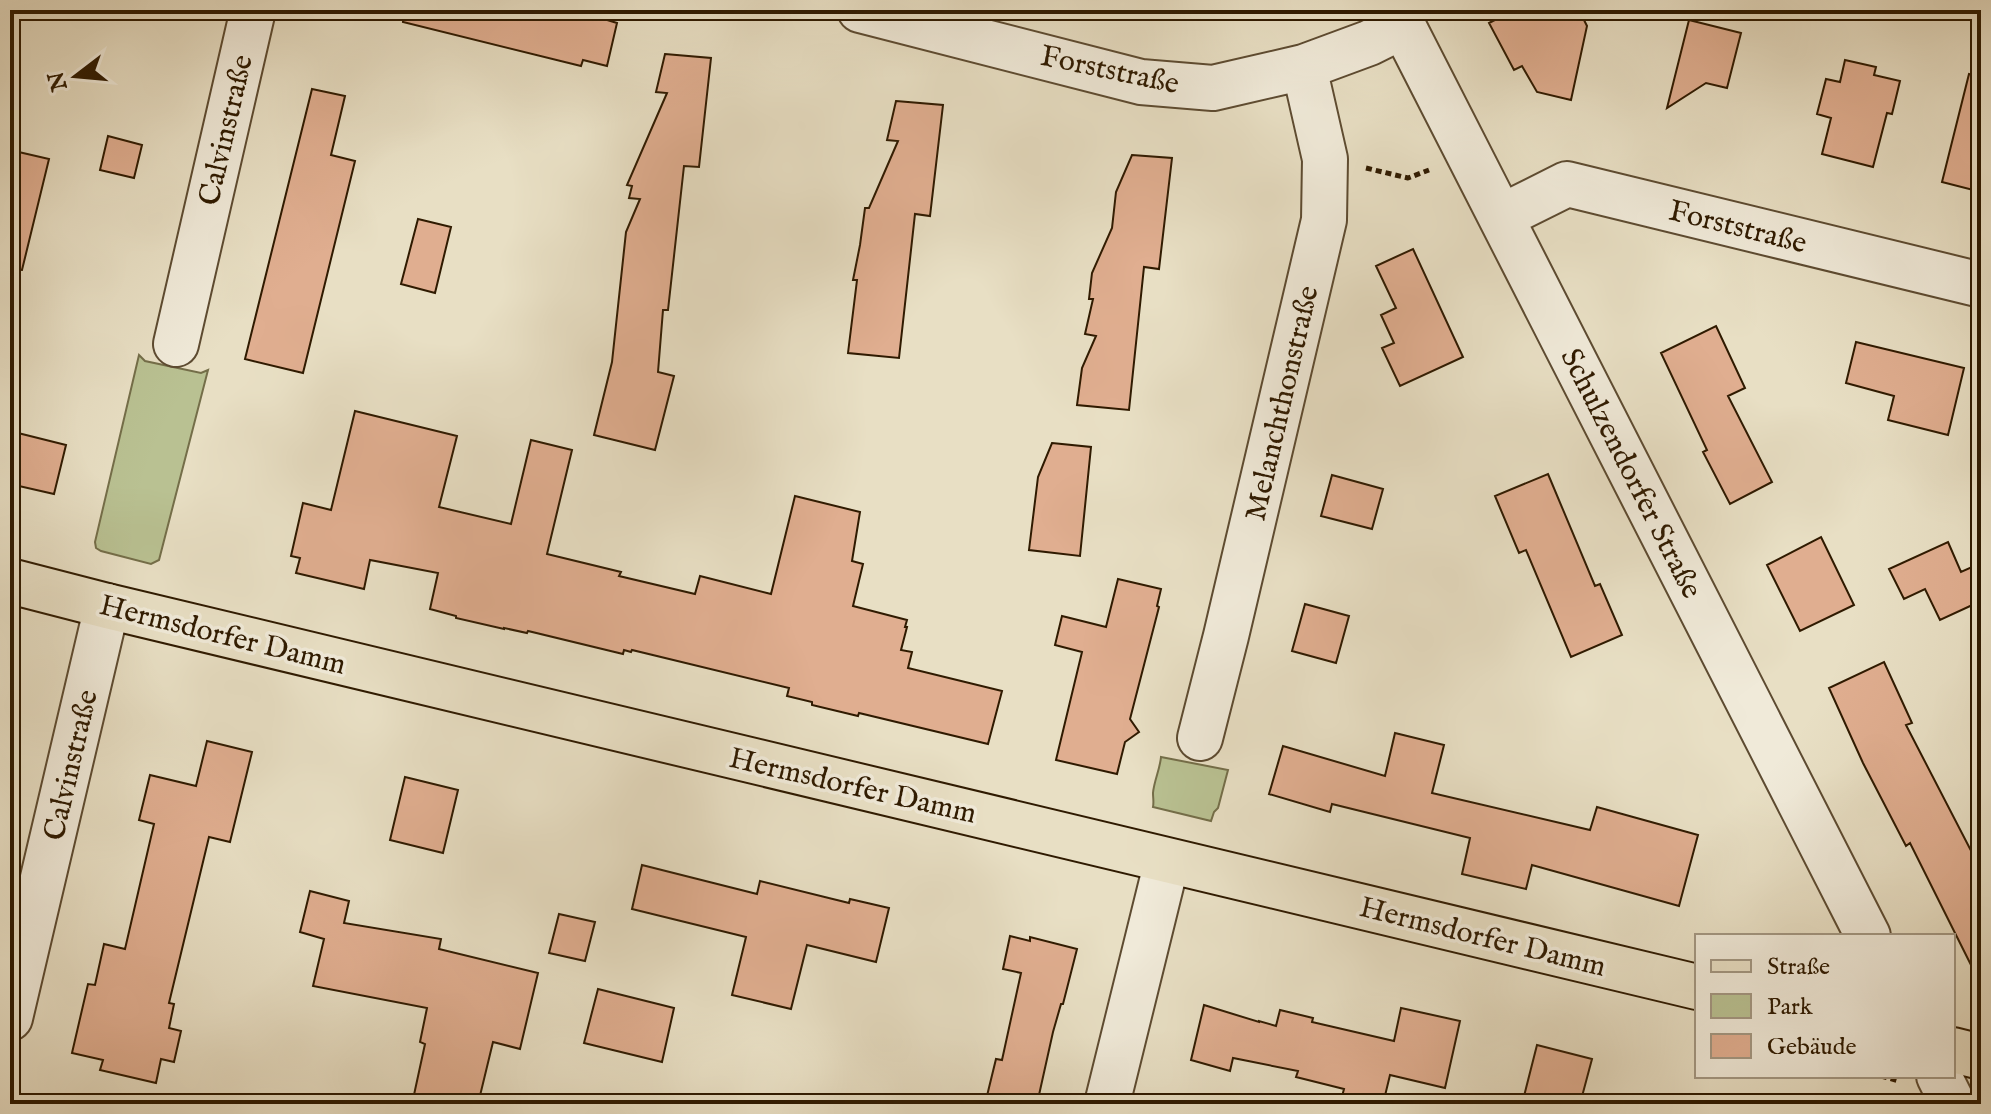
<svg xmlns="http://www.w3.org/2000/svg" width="1991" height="1114" viewBox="0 0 1991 1114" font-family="'IM FELL English',serif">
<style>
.green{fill:#b9c192;stroke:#746e49;stroke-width:2}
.building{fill:#e0ae90;stroke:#2f1a00;stroke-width:2}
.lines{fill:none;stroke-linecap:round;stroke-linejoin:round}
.minor-casing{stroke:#5d4b31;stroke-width:48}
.major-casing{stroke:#2f1a00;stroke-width:48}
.path{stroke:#2f1a00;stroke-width:5;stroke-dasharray:6 4;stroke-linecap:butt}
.minor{stroke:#f0ead9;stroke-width:44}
.major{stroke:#e8dfc4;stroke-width:44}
.labels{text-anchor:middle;stroke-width:7;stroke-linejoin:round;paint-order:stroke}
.street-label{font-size:30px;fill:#2f1a00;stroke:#f0ead9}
</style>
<rect width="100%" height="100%" fill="#e8dfc4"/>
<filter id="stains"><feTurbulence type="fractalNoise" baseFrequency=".0025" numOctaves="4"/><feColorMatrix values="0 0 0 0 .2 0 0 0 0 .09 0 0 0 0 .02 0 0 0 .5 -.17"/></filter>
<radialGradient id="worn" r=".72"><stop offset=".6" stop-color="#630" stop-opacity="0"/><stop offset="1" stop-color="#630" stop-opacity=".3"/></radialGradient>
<path class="green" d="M139,355L145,361L201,373L208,370L159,560L151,564L101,551L96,548L95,542Z
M1161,757L1228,770L1218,808L1214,812L1211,821L1153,807C1154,802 1153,798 1153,793C1154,781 1160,769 1161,757Z"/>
<path class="building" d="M404,10H583L591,15L617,23L607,66L583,60L581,66L403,22Z
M1514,10H1579L1587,26L1571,100L1537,92L1522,66L1514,70L1489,23Z
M1689,20L1741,33L1727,88L1706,83L1667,108Z
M665,54L711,58L699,167L684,166L668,310H663L658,372L674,376L655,450L594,435L612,362L626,232L640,199L629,198L632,186L627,185L667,93L656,92Z
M1845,60L1876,67L1874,75L1900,81L1892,114L1887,113L1873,167L1822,154L1831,118L1817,114L1826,79L1840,82Z
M1969,74L1981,76V192L1942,182Z
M312,89L345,96L331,155L355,161L303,373L245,359Z
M896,101L943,105L930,216L915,214L899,358L848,353L857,280H853L860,245L865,208H869L898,141L887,140Z
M108,136L142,145L134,178L100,170Z
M10,150L49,159L22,270L10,269Z
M1132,155L1172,158L1159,269L1144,267L1129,410L1077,405L1082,368L1096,336L1085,334L1093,299H1089L1092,273L1112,228L1116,192Z
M418,219L451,227L435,293L401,284Z
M1413,249L1463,357L1400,386L1382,348L1394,343L1381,315L1396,308L1376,266Z
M1716,326L1745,388L1728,396L1772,482L1730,504L1703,452L1707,450L1661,353Z
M1856,342L1964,368L1948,435L1888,420L1894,396L1846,383Z
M355,411L457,436L439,507L511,524L531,440L572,450L547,554L621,572L619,576L695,594L700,576L771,594L795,496L860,512L852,561L863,564L853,606L907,620L905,627H907L901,650L912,652L908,668L1002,691L988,744L859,713L858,716L812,705V702L787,696L789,688L632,650L631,652L624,650L623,654L528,631L527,633L504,628V629L456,618V616L430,609L438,573L370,560L364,589L296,573L300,558L291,556L303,503L331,510Z
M18,433L66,445L54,494L10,484V469Z
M1052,443L1091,447L1080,556L1029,550L1038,477Z
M1548,474L1595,586L1600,584L1622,635L1571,657L1526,550L1519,553L1495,496Z
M1332,475L1383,489L1372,529L1321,516Z
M1821,537L1854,605L1800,631L1767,565Z
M1948,542L1961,572L1981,563V601L1940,620L1925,589L1904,599L1889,569Z
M1118,579L1161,589L1157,606L1159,607L1130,719L1139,732L1125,742L1117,774L1056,760L1082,652L1055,645L1062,616L1106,627Z
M1305,604L1349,616L1336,663L1292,651Z
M1884,662L1912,723L1906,725L1981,870V985L1910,843L1906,846L1863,763L1829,688Z
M1395,733L1444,745L1432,793L1590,830L1597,807L1698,835L1679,906L1532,865L1526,889L1462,874L1470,838L1332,804L1330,812L1269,794L1283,746L1385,776Z
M207,741L252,752L230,842L209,837L169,1003L174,1004L169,1028L181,1031L174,1062L161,1059L156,1083L100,1070L103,1060L72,1053L88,984L95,985L104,944L125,949L154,824L139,820L150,775L196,786Z
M405,777L458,790L443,853L390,840Z
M642,865L757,894L760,881L849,903L850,899L889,908L876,962L807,945L791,1009L732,995L746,937L632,909Z
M310,891L349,901L344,923L441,939L439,949L538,973L520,1049L493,1042L478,1104H412L425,1044L420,1042L427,1008L313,986L324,939L300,932Z
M559,914L595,922L585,961L549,953Z
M1010,936L1030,941V937L1077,949L1063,1004H1061L1053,1032L1037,1104H985L996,1059L1002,1060L1021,973L1003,969Z
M598,989L674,1008L662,1062L584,1043Z
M1204,1005L1259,1022V1021L1276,1026L1280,1010L1313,1018L1312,1022L1394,1041L1401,1008L1460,1021L1445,1088L1390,1075L1383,1104H1340L1344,1089L1296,1077L1298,1071L1233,1058L1230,1071L1191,1060Z
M1537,1045L1592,1059L1580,1104H1522Z"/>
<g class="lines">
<defs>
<path id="minor" d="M860,10L1141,82L1213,88L1304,67L1369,43L1403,26
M1395,10L1868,936
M1501,217L1567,184L1981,285
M176,344L253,10
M1200,738L1226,636L1324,220L1325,159L1304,67
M10,1018L107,606
M1939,1076L1953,1104
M1107,1104L1167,861"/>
<path id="major" d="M10,581L107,606L1697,987
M1953,1050L1981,1057"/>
</defs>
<use href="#minor" class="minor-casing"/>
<use href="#major" class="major-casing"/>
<path class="path" d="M1366,168L1408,178L1429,170
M1881,1076L1899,1081"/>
<use href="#minor" class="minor"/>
<use href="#major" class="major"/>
</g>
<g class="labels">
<g class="street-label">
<text transform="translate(1110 69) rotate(12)" y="10">Forststraße</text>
<text transform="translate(225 130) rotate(-77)" y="10">Calvinstraße</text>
<text transform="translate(1738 226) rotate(14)" y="10">Forststraße</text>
<text transform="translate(1281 403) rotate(-77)" y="10">Melanchthonstraße</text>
<text transform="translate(1632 473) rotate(63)" y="10">Schulzendorfer Straße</text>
<text transform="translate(223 634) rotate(14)" y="10">Hermsdorfer Damm</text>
<text transform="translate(70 765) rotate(-77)" y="10">Calvinstraße</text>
<text transform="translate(853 785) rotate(13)" y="10">Hermsdorfer Damm</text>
<text transform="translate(1483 936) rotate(14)" y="10">Hermsdorfer Damm</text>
</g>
</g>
<rect width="1991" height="1114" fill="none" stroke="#e8dfc4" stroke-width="40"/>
<rect x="12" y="12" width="1967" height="1090" fill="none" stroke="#2f1a00" stroke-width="4"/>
<rect x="20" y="20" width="1951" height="1074" fill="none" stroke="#2f1a00" stroke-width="2"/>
<rect x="1695" y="934" width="260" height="144" fill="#f0ead9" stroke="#a39782" stroke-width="2"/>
<rect x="1711" y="960" width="40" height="12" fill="#e8dfc4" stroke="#a39782" stroke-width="2"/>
<text x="1767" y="974" font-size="24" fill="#2f1a00">Straße</text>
<rect x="1711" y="994" width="40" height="24" fill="#b9c192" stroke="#a39782" stroke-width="2"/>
<text x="1767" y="1014" font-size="24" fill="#2f1a00">Park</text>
<rect x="1711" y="1034" width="40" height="24" fill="#e0ae90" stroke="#a39782" stroke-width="2"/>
<text x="1767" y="1054" font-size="24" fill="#2f1a00">Gebäude</text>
<g transform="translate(76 76) rotate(254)" stroke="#f0ead9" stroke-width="6" paint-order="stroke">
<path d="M0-6L14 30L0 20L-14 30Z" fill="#2f1a00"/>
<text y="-12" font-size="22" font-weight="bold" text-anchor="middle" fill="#2f1a00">N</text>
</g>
<rect width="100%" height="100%" filter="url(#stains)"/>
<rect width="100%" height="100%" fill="url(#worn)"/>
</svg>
